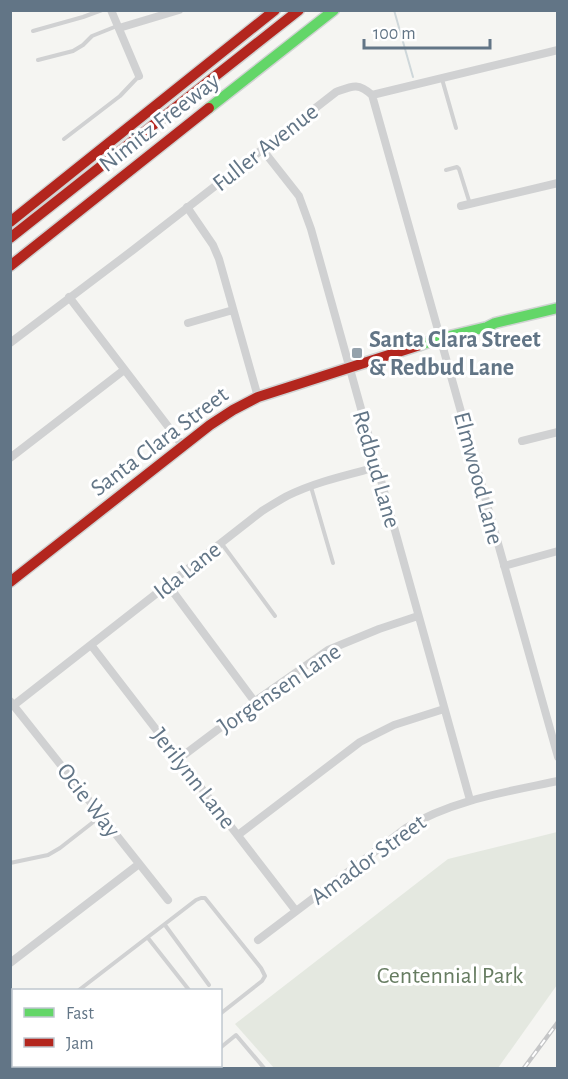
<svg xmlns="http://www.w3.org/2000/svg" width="568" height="1079" viewBox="0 0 568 1079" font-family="'Alegreya Sans',sans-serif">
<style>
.green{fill:#e4e8e0}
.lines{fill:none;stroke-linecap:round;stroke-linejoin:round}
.stream{stroke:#ced7da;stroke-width:2}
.fast-casing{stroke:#d1d3d3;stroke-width:13}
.jam-casing{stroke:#d1d3d3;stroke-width:13}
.lane{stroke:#d0d1d2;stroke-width:4}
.street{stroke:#d0d1d2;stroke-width:8}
.fast{stroke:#63d668;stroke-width:10}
.jam{stroke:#b3261e;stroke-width:10}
.rail-casing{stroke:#c5c6c7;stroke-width:4.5}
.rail{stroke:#fff;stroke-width:2;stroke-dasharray:7;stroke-linecap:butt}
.poi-dot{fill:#95a2ac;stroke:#fff;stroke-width:2}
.labels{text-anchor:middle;stroke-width:6;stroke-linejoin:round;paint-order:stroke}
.street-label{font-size:24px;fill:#627586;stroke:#fff}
.poi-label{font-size:24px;font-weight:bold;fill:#627586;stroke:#fff;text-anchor:start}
.park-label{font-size:24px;fill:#667c61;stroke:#fff}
</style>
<rect width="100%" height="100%" fill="#f5f5f2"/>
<path class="green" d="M557,832V985L498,1068H274L235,1024L448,859Z"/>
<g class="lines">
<path class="stream" d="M394,10L413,77"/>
<defs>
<path id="fast" d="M209,108L334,10
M420,345L441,338L487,327L495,323L558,308"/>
<path id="jam" d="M10,222L275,10
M10,238L299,10
M10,266L209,108
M10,582L210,425L233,410L258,397L420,345"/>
</defs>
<use href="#fast" class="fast-casing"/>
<use href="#jam" class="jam-casing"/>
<path class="lane" d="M33,31L83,17L102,10
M38,60L73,51L83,45L92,36L117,26
M442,79L456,128
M64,139L120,96L138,77
M446,170L457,167L459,169L470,204
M311,487L333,563
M222,544L275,616
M10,863L48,855L60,848L101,816
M165,925L209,985
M148,938L189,990
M79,990L196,900L201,898H205L261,968L265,976L262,981L220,1014
M10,1046L14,1050
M220,1048L236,1035L264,1068
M25,1066L28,1068
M51,1066L53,1068
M152,1068L155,1066
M195,1068L199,1066"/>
<path class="street" d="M111,10L139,76
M119,28L179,10
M372,95L558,757
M262,149L299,196L311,229L470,800
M461,206L558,183
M187,207L213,245L219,259L258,397
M69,297L183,446
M188,323L233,310
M10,343L133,250L336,92C352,86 358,82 372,95L558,50
M522,441L558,432
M10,458L124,370
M504,566L558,551
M168,585L255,702
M91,645L296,911
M10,701L168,900
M14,705L262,511C270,506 278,501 287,496C315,482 347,475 377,467
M180,758L261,697L328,650L379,629L418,616
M238,835L360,742L394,725L444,709
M258,940L406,828C452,800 506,792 558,781
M10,963L139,864"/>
<use href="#fast" class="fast"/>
<use href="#jam" class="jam"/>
<defs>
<path id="rail" d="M524,1068L558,1022"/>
</defs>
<use href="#rail" class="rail-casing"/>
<use href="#rail" class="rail"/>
</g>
<rect class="poi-dot" x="351" y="347" width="12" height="12" rx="3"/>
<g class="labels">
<g class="street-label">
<text transform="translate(159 122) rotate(-38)" y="8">Nimitz Freeway</text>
<text transform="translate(265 147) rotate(-38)" y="8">Fuller Avenue</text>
<text transform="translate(159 441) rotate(-37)" y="8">Santa Clara Street</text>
<text transform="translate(377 469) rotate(74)" y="8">Redbud Lane</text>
<text transform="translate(479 478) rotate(75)" y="8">Elmwood Lane</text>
<text transform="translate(187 570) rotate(-38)" y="8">Ida Lane</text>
<text transform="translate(279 688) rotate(-34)" y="8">Jorgensen Lane</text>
<text transform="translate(194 778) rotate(52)" y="8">Jerilynn Lane</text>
<text transform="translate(89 800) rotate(52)" y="8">Ocie Way</text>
<text transform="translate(368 859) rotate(-36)" y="8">Amador Street</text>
</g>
<g class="poi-label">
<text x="369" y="347">Santa Clara Street<tspan x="369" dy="28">&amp; Redbud Lane</tspan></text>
</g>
<g class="park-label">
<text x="450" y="983">Centennial Park</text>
</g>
</g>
<rect width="568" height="1079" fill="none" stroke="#627586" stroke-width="24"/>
<rect x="12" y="989" width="210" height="78" fill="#ffffff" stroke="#c0c8cf" stroke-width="1.5"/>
<rect x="24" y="1008" width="30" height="9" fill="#63d668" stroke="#c0c8cf" stroke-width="1.5"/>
<text x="66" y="1019" font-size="18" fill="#627586">Fast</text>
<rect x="24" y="1038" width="30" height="9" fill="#b3261e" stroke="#c0c8cf" stroke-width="1.5"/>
<text x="66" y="1049" font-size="18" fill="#627586">Jam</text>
<path d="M364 39v9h126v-9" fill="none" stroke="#627586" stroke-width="3"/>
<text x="373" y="39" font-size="18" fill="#627586" stroke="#ffffff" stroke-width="4.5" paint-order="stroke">100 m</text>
</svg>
